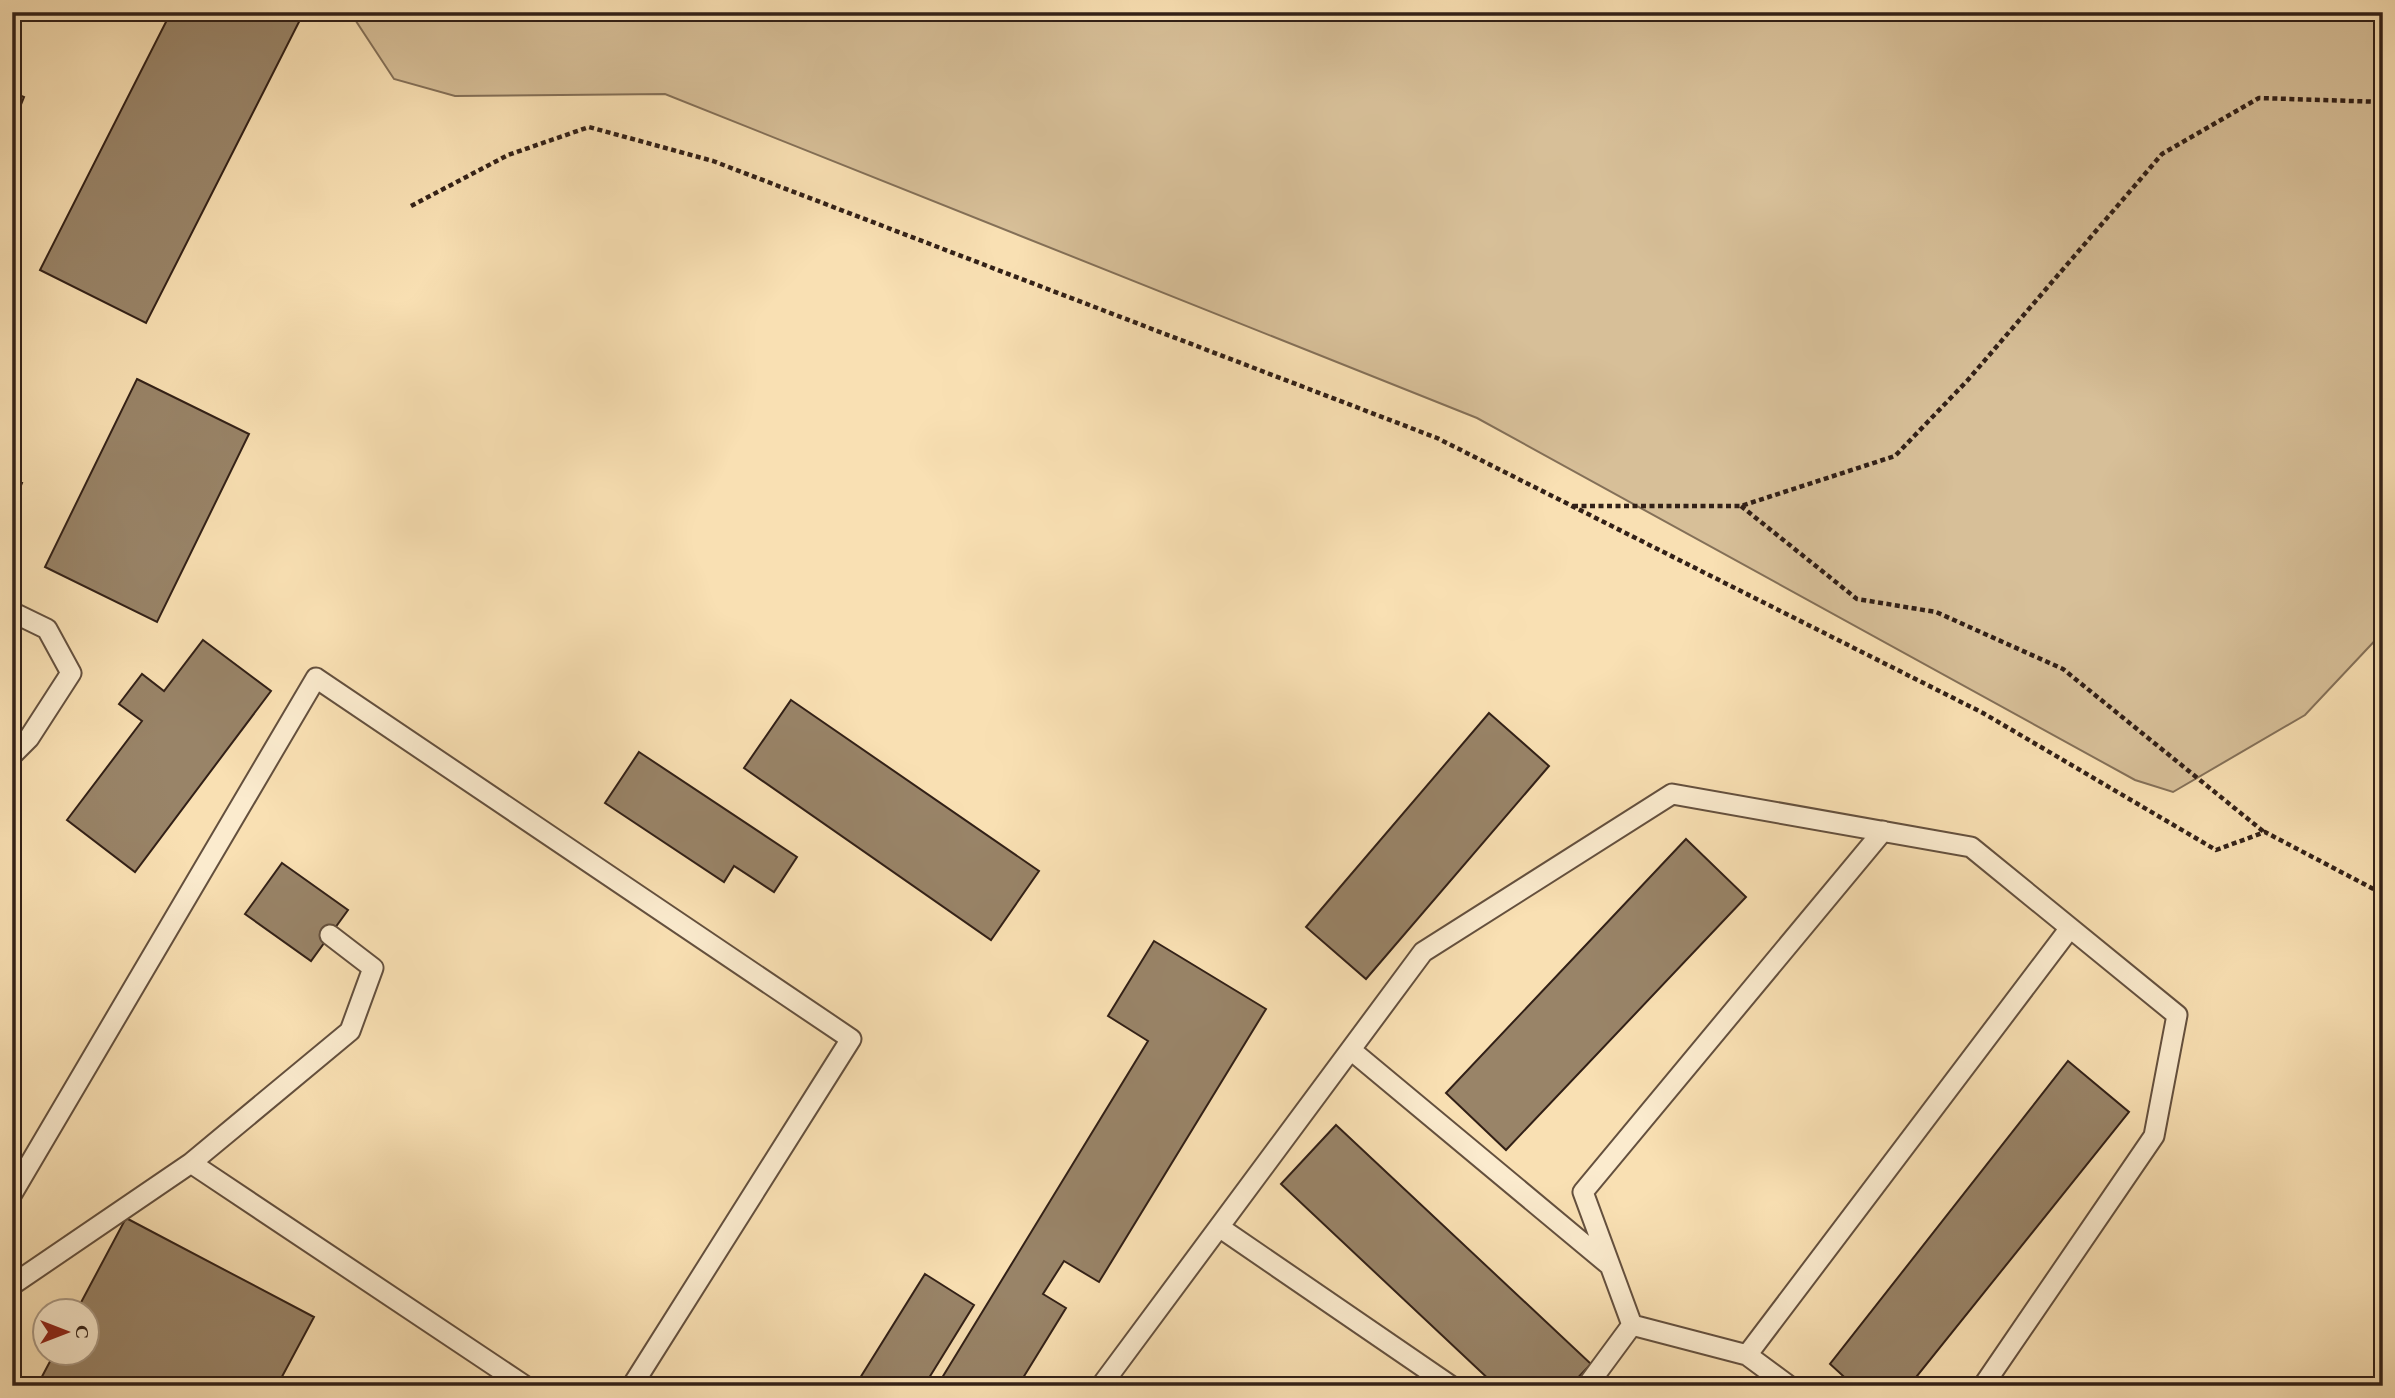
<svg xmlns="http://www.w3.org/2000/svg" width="2395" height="1398" viewBox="0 0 2395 1398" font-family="'EB Garamond',serif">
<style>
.green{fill:#d7bf98;stroke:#847058;stroke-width:2}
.building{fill:#998468;stroke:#322017;stroke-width:2}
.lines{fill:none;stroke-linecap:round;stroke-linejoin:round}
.service-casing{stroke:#64503e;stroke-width:23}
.path{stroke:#322017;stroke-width:4.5;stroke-dasharray:5 3.5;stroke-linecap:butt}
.service{stroke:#fbebce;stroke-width:19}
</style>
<rect width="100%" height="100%" fill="#f9e0b3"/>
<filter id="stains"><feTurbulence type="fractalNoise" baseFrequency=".00286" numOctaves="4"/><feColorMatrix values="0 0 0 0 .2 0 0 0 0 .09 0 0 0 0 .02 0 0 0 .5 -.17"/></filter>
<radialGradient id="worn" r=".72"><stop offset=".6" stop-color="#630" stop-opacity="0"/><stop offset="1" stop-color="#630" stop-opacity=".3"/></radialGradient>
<path class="green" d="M350,12H2383V632L2305,715L2173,792L2135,780L1477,418L665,94L455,96L394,79Z"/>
<path class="building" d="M171,12H304L146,323L40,270Z
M12,92L24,97L12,127Z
M137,379L249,434L157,622L45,567Z
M12,480L22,483L12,508Z
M203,640L271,691L135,872L67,820L142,721L119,704L142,674L164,691Z
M791,700L1039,871L991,940L744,768Z
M1489,713L1549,766L1366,979L1306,927Z
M639,752L797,857L774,892L734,866L724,882L605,803Z
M1686,839L1746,897L1506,1150L1446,1093Z
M282,863L348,910L311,961L245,914Z
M1154,941L1266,1009L1099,1282L1064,1261L1043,1294L1066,1308L1018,1386H937L1148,1041L1108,1016Z
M2068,1061L2129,1112L1909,1386H1854L1830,1364Z
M1336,1125L1591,1364L1570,1386H1496L1281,1184Z
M126,1218L314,1317L277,1386H37L55,1352H88V1310H77Z
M925,1274L974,1305L924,1386H855Z"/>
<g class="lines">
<defs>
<path id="service" d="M12,612L47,629L71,673L29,738L12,755
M1351,1050L1608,1264
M191,1163L350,1031L373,968L330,935
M12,1194L316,678L851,1039L632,1386
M1219,1227L1451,1386
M12,1285L191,1163L525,1386
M1632,1325L1583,1192L1883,831
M1101,1386L1423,952L1672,794L1971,847L2177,1015L2154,1136L1983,1386
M1587,1386L1632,1325L1747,1355
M1789,1386L1747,1355L2070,928"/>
</defs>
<use href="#service" class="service-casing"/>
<path class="path" d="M411,206L508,155L589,127L713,161L1437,438L1983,713L2216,850L2265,832L2383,894
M1573,506H1741L1895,456L1967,381L2162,154L2259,98L2383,102
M1741,506L1857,599L1936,612L2063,669L2264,832"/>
<use href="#service" class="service"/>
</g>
<rect width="2395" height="1398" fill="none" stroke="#f9e0b3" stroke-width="42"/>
<rect x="14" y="14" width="2367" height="1370" fill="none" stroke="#322017" stroke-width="3.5"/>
<rect x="21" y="21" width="2353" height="1356" fill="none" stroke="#322017" stroke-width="2"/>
<g transform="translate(66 1332) rotate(90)"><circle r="33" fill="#fbebce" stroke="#ab9a85" stroke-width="2"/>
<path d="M0-5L12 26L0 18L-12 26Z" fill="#8f2418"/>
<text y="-10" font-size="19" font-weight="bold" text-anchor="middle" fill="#322017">С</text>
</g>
<rect width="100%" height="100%" filter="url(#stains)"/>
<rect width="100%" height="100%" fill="url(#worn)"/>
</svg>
